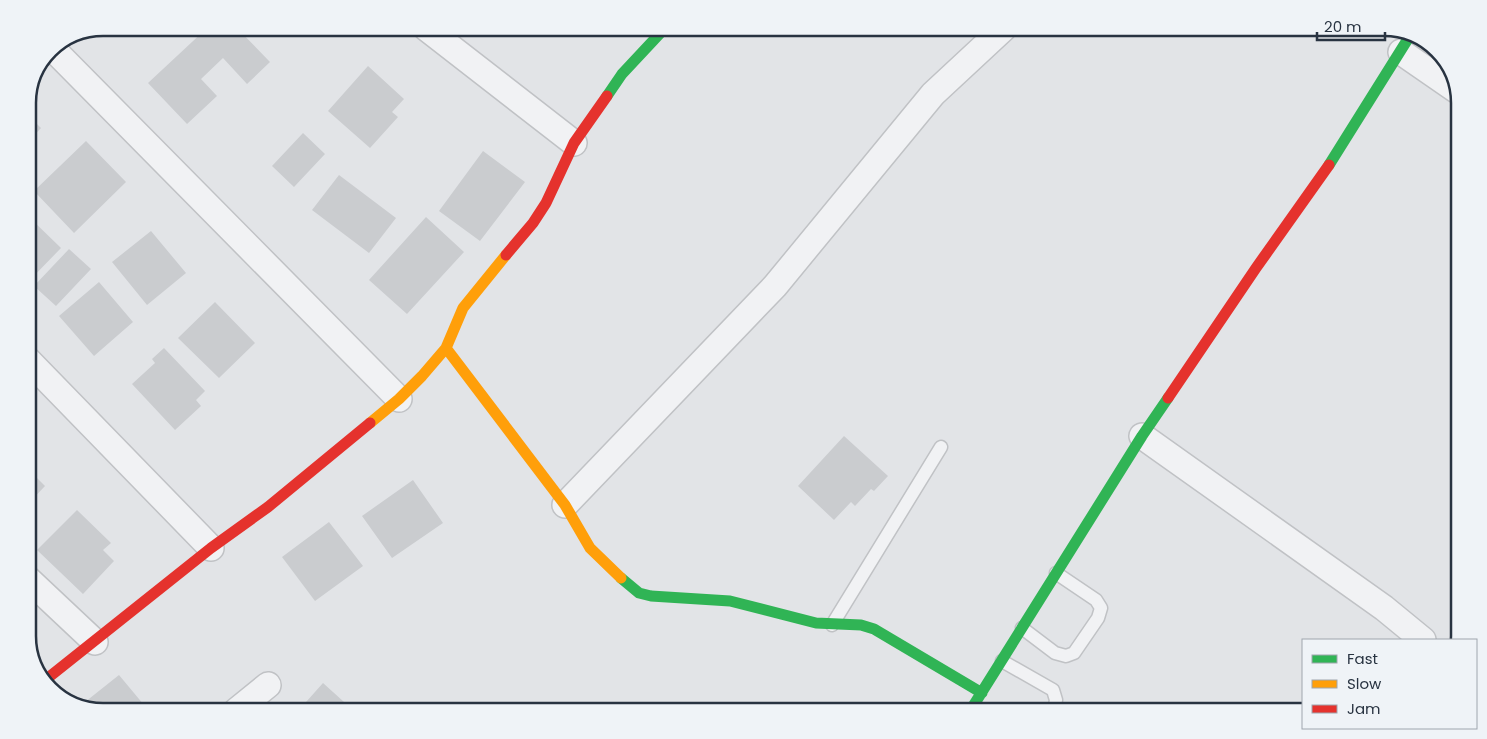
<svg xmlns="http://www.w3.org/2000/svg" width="1487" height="739" viewBox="0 0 1487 739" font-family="Poppins,sans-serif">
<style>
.building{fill:#cacccf}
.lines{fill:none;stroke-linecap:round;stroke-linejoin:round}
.lane-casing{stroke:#c0c2c5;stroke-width:15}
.street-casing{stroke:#c0c2c5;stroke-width:28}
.lane{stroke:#f1f2f4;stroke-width:12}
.street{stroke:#f1f2f4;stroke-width:25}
.fast{stroke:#30b455;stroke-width:11}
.slow{stroke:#ff9f0a;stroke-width:11}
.jam{stroke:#e5322d;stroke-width:11}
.rim{fill:none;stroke:#283341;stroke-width:2.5}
</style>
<rect width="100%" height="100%" fill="#e2e4e7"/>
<path class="building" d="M207,28H237L270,62L247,84L223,58L201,79L217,96L187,124L148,83Z
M368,66L404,99L392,112L398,117L370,148L328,111Z
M28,115L41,128L28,142Z
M303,133L325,154L294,187L272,166Z
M86,141L126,182L74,233L34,191Z
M483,151L525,182L480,241L439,211Z
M339,175L396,218L369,253L312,210Z
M28,216L61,248L28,282Z
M426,217L464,252L407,314L369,280Z
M151,231L186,273L147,305L112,262Z
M69,249L91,269L56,306L34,286Z
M99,282L133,322L94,356L59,316Z
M215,302L255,343L219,378L178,338Z
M164,348L205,391L196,400L201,406L175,430L132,384L155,363L152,359Z
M844,436L888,476L874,491L871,489L855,506L851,502L834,520L798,486Z
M28,469L45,486L28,504Z
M413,480L443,523L392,558L362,516Z
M77,510L111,543L103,550L114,561L83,594L37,550Z
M329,522L363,566L315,601L282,557Z
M119,675L149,711L103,712L80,706Z
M323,683L354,711H298Z"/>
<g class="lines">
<defs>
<path id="lane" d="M832,625L941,447
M1022,628L1055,653L1066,656L1074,653L1098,618L1101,608L1096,600L1056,573
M1002,661L1053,690L1056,700L1054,711"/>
<path id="street" d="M426,28L574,143
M52,48L399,399
M1401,52L1456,90
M28,360L211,548
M1142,436L1384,608L1423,640
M565,505L775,286L933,94L1004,28
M28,579L95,642
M236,711L268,685"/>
</defs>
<use href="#lane" class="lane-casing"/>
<use href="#street" class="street-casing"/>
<use href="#lane" class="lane"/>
<use href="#street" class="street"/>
<path class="fast" d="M607,96L622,74L665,28
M1329,165L1411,34
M621,578L639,593L651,596L730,601L816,623L861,625L874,629L982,693
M970,711L1142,436L1168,398"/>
<path class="slow" d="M446,348L565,505L590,548L621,578
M370,423L399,399L422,376L446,348L463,308L506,255"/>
<path class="jam" d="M506,255L533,223L546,203L574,143L607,96
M1168,398L1256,268L1329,165
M44,681L211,548L268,507L370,423"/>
</g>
<path d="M0 0H1487V739H0ZM103 36H1384A67 67 0 0 1 1451 103V636A67 67 0 0 1 1384 703H103A67 67 0 0 1 36 636V103A67 67 0 0 1 103 36Z" fill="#eff3f7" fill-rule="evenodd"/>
<path class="rim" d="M103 36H1384A67 67 0 0 1 1451 103V636A67 67 0 0 1 1384 703H103A67 67 0 0 1 36 636V103A67 67 0 0 1 103 36Z"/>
<rect x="1302" y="639" width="175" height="90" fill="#eff3f7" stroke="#9fa6ae"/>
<rect x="1312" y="655" width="25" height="8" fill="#30b455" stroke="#9fa6ae"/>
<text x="1347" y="664" font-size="15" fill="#283341">Fast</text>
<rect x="1312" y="680" width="25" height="8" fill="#ff9f0a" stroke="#9fa6ae"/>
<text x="1347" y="689" font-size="15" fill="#283341">Slow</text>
<rect x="1312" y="705" width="25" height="8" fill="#e5322d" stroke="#9fa6ae"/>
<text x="1347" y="714" font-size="15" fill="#283341">Jam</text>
<path d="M1317 32v8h68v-8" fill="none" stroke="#283341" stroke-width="2.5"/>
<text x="1324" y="32" font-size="15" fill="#283341" stroke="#eff3f7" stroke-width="4" paint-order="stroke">20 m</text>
</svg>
